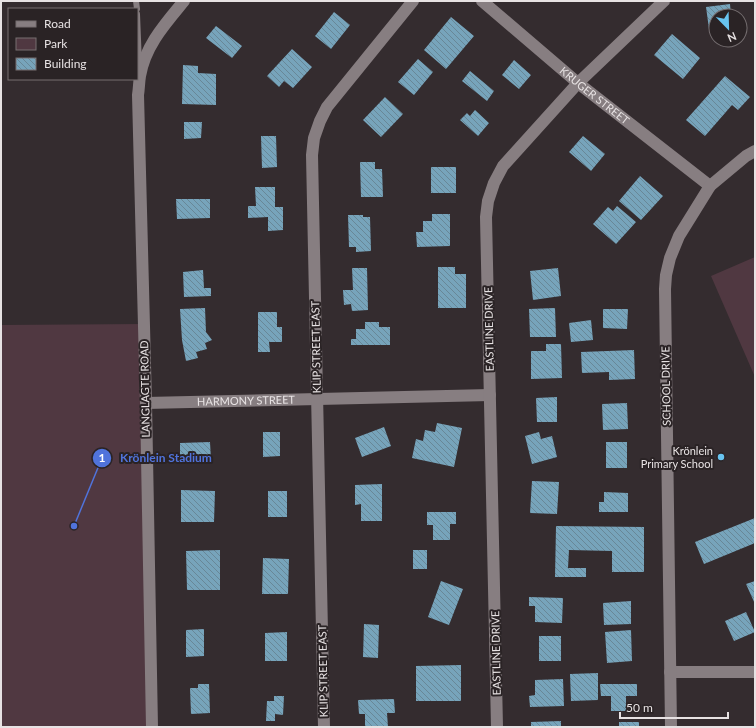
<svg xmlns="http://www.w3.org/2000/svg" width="756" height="728" viewBox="0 0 756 728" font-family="Lato,sans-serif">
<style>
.park{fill:#503841}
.building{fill:url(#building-back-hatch)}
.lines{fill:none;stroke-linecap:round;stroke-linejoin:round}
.lane{stroke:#877e81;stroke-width:6}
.street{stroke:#877e81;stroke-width:12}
.poi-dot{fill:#68c4f0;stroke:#2a2325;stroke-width:1.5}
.labels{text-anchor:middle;stroke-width:4;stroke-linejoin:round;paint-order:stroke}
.street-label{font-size:11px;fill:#e7e2e3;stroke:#2a2325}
.poi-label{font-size:11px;fill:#e7e2e3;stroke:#2a2325;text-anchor:end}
.leader{fill:none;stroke:#5073db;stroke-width:1.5}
.callout-dot{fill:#5073db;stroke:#2a2325;stroke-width:1.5}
.mark-label{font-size:12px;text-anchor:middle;font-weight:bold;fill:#fff}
.callout-label{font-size:12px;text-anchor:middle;font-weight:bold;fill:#5073db;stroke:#2a2325;stroke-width:4;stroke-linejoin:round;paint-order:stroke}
</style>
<defs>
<pattern id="building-back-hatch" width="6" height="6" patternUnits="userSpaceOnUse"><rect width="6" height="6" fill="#77a4bb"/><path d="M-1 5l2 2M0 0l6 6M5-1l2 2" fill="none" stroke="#688797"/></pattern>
</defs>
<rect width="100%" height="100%" fill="#342c2f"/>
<path class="park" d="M755,257V377L711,276Z
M144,324L152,727H1V325Z"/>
<path class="building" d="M730,4L731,16H716V28L709,29L706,7Z
M334,12L350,25L331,49L315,36Z
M451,17L474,36L446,69L424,50Z
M216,26L242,46L232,58L206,38Z
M672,34L700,58L683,79L654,55Z
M292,49L312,67L293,88L284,81L279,87L267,76Z
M418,59L433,72L414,95L398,82Z
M514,60L531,75L519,89L502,75Z
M183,65L198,66V73L216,74V105L182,104Z
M470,71L494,91L487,101L462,81Z
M725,76L750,97L738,110L732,105L705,136L686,120Z
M385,97L403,114L381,137L363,120Z
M475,110L489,123L478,136L460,120L467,113L470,116Z
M184,122H202L201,138L184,139Z
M261,136H276L277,167L262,168Z
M583,136L605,154L591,171L569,152Z
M360,162H375V169H382L383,197H361Z
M431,167H456V193H431Z
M640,176L663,196L641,220L619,201Z
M255,187H275V207H283V230L268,231V217L248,218V206H256Z
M176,199H210V218L177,219Z
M617,206L636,222L616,244L593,224L608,207L613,211Z
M432,214H450V246L417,247L416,232H423V221H432Z
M348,215H363V217H370L371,251L356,252V247H349Z
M438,267H455V274H466V308H438Z
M352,268H367L368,310L352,311L351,304L344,305L343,290H353Z
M558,268L561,296L533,300L530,271Z
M203,270L204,288H211V296L184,297L183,272Z
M205,308L206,332L212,340L205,343L207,349L196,352L198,358L186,361L182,340L180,309Z
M555,308L556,337H530L529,309Z
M603,309H628L627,329L603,328Z
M258,312H277V327H282V342H269L270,352H258Z
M591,320L593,340L571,342L569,323Z
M365,322H379V327H390V345H351V339H356V329H365Z
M546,344H561L562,378L531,379V351H546Z
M634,350L635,379L609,380V372L582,373L581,352Z
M557,397V422H537L536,398Z
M627,403L628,429L603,430L602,404Z
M437,423L462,428L454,467L412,458L416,439L423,441L425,430L435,432Z
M384,427L391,446L362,457L355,438Z
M263,432H280V456L263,457Z
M539,432L541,439L552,436L557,457L532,464L525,436Z
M210,442L211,460H180V443Z
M606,442H627V468H606Z
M532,481L559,482L557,514L530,513Z
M382,484V521H361V504L355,505V485Z
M181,490L215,491L214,522H181Z
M268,491H287V517H268Z
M604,492L628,493V512H599V502H604Z
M427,512H456V524H450V540H433V525H427Z
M755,518V543L704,564L695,542Z
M556,526L644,527V572H612V551L569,550L568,568H586V577H555Z
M220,550V590H187L186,551Z
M413,550H427V569H413Z
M263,558L289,559L288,594H262Z
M441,581L463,589L449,625L428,617Z
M755,581V604L746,584Z
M529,597L563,598L562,623L535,622V606H529Z
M631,601V624L604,625L603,603Z
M746,612L755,632L734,641L725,621Z
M364,624L379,625L378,658L363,657Z
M204,629V656L186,657V630Z
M631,630L632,661L607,663L605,632Z
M287,632V661H265V633Z
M539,636H561V661H539Z
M461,665V701H416V666Z
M598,673V700L571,701L570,674Z
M563,679L564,706L530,707L529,696L535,695V680Z
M198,684H209L210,713L191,714L190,688H198Z
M600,684H637V696H626V711H611V696H601Z
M274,696H284L283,715L275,714V721H266L267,701H274Z
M394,699L395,713H387L388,727H365V714H359L358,700Z
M561,721V727H531V722Z
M619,722H639V727H619Z"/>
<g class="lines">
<path class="lane" d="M136,1L137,9
M137,14L139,64"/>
<g class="street">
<path id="s1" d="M482,1L578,83L710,186"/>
<path id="s2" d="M146,403L490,395"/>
<path d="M670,672H755"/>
<path d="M152,727L146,403L138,95C139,89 139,82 140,76C145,46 165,24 184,1"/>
<path d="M324,727L312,155L314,138L320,121L327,107L413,1"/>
<path d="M497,727L486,217L488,201L494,183L503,166L578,83L664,1"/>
<path d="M671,727L665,289L666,275L670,258L679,236L710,186L746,156L755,151"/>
</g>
</g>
<circle class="poi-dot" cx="721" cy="457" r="4"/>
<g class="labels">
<g class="street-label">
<text dy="4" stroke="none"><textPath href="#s1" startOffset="147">KRUGER STREET</textPath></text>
<text transform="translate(489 329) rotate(-91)" y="4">EASTLINE DRIVE</text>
<text transform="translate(316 347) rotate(-91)" y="4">KLIP STREET EAST</text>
<text transform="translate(666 386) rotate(-91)" y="4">SCHOOL DRIVE</text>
<text transform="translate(145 389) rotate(-91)" y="4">LANGLAGTE ROAD</text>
<text dy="4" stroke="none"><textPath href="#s2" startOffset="100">HARMONY STREET</textPath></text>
<text transform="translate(496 653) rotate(-91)" y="4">EASTLINE DRIVE</text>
<text transform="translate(323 671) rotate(-91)" y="4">KLIP STREET EAST</text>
</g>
<g class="poi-label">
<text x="713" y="455">Krönlein<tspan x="713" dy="13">Primary School</tspan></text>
</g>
</g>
<path class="leader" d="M74 526L102 458"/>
<g class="callout-dot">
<circle cx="74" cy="526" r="4"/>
<circle cx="102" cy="458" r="10"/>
</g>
<g class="mark-label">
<text x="102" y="462">1</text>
</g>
<g class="callout-label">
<text x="166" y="462">Krönlein Stadium</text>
</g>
<rect width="756" height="728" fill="none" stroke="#e7e2e3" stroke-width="4"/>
<rect x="8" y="8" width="130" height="72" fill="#2a2325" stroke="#766f71"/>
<rect x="16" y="21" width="20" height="6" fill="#877e81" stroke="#766f71"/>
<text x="44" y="28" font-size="12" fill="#e7e2e3">Road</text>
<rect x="16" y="38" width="20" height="12" fill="#503841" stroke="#766f71"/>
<text x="44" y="48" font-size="12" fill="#e7e2e3">Park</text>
<rect x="16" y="58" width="20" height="12" fill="url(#building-back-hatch)" stroke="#766f71"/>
<text x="44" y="68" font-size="12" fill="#e7e2e3">Building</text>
<g transform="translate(728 28) rotate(157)"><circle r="19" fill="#2a2325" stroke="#766f71"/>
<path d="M0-3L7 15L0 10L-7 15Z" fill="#68c4f0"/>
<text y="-6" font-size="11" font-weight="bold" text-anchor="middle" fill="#e7e2e3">N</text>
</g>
<path d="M620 712v6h108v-6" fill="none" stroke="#e7e2e3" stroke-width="2"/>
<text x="626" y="712" font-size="12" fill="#e7e2e3" stroke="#2a2325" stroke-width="3" paint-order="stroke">50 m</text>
</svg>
